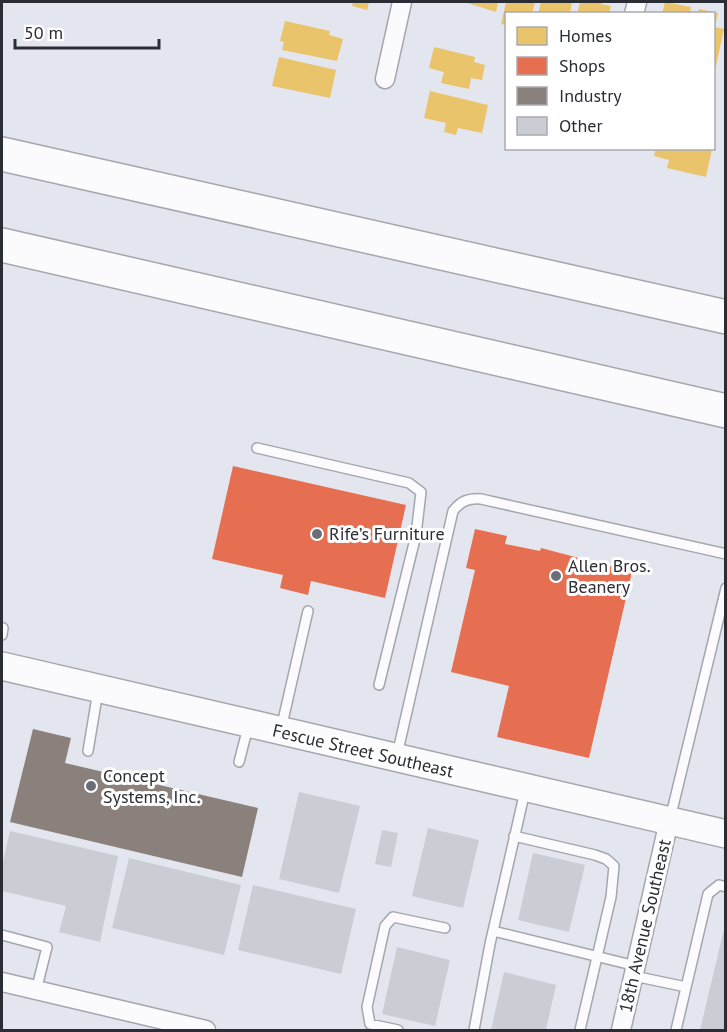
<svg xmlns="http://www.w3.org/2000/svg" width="727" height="1032" viewBox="0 0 727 1032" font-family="'PT Sans',sans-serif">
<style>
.homes{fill:#e9c46a}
.shops{fill:#e76f51}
.industry{fill:#8a817c}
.building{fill:#cacdd4}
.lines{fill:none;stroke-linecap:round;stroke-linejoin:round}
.lane-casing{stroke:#a4a6ad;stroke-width:12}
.street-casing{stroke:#a4a6ad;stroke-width:21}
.secondary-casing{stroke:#a4a6ad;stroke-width:30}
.highway-casing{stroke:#a4a6ad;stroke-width:36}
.lane{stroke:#fbfbfd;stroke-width:9}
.street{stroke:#fbfbfd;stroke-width:18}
.secondary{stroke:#fbfbfd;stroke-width:27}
.highway{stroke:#fbfbfd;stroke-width:33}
.poi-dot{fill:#6b6e75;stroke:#fff;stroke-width:2}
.labels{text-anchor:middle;stroke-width:6;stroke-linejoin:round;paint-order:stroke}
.poi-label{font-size:18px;fill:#2b2d34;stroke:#fff;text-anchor:start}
.street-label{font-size:18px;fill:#2b2d34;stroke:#fff}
</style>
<rect width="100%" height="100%" fill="#e3e6ef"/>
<path class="homes" d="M353,2H369L367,10L352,6Z
M464,2H498L496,12Z
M506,2H535L532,14H506V25L501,24Z
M541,2H572L570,14H538Z
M580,2H602L601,4L611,6L609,14H577Z
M665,2L691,7L690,14H662Z
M699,9L718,13L715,27L724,29L716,66H714V14H698Z
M285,21L330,31L329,35L343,39L337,61L282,50L284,42L280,41Z
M434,47L475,57L474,62L485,65L482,80L471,78L469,89L441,83L444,72L429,68Z
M279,57L336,70L330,98L272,86Z
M430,91L488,105L482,133L458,128L456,135L444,132L446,123L424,118Z
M656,148L712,149L706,177L667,168L669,160L654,156Z"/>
<path class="shops" d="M233,466L406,505L385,598L311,581L308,595L280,588L283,575L212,559Z
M475,529L507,536L505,544L540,551L541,548L632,572L589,758L497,737L509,686L451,672L475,570L466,568Z"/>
<path class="industry" d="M33,729L71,738L65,763L258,808L242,877L10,822Z"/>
<path class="building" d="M299,792L360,806L339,893L279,879Z
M428,828L479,840L463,908L412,896Z
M382,830L398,833L391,867L375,864Z
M10,831L118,856L100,942L59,932L66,906L2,891V866Z
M533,853L585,865L569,932L518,920Z
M129,858L241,885L224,955L112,928Z
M253,885L356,909L341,974L238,950Z
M725,925L726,1030H700Z
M397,947L450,960L435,1026L382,1014Z
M504,972L556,985L546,1030H491Z"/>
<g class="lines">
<defs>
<path id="lane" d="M257,448L409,483L421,492L416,535L379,685
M2,635L3,628
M281,729L308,611
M88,751L98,691
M397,755L453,511C461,501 468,498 481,499L726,554
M239,762L248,727
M670,819L726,588
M514,836L595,855L606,859L614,866L611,897L580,1030
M493,931L636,966
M2,935L47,947L36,991
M634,976L686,987
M398,1030L370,1024L367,1007L385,926L393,917L445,928
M474,1030L490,944L525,791
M676,1030L708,894L719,885L726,887"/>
<path id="street" d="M634,14L637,2
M385,79L402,2
M2,982L206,1030
M621,1030L669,821"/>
<path id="secondary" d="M2,666L726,834"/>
<path id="highway" d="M2,154L726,317
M2,245L726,411"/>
</defs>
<use href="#lane" class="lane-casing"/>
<use href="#street" class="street-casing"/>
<use href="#secondary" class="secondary-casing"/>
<use href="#highway" class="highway-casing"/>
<use href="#lane" class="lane"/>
<use href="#street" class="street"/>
<use href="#secondary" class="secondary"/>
<use href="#highway" class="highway"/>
</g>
<g class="poi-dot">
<circle cx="317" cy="534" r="6"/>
<circle cx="556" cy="576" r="6"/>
<circle cx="91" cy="786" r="6"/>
</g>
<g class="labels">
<g class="poi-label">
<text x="329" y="540">Rife’s Furniture</text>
<text x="568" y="572">Allen Bros.<tspan x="568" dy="21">Beanery</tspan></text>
<text x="103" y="782">Concept<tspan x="103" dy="21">Systems, Inc.</tspan></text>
</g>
<g class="street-label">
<text transform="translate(363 751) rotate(13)" y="6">Fescue Street Southeast</text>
<text transform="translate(645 926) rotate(-77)" y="6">18th Avenue Southeast</text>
</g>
</g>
<rect width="727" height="1032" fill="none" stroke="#2b2d34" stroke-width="6"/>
<rect x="505" y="12" width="210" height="138" fill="#ffffff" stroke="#aaabae" stroke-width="1.5"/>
<rect x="517" y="27" width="30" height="18" fill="#e9c46a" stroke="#aaabae" stroke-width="1.5"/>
<text x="559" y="42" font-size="18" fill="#2b2d34">Homes</text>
<rect x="517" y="57" width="30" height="18" fill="#e76f51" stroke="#aaabae" stroke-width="1.5"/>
<text x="559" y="72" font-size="18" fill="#2b2d34">Shops</text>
<rect x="517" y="87" width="30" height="18" fill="#8a817c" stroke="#aaabae" stroke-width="1.5"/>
<text x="559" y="102" font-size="18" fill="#2b2d34">Industry</text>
<rect x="517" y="117" width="30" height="18" fill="#cacdd4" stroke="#aaabae" stroke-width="1.5"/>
<text x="559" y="132" font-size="18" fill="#2b2d34">Other</text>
<path d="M15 39v9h144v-9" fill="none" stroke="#2b2d34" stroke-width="3"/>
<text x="24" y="39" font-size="18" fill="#2b2d34" stroke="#ffffff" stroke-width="4.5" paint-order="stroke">50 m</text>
</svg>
